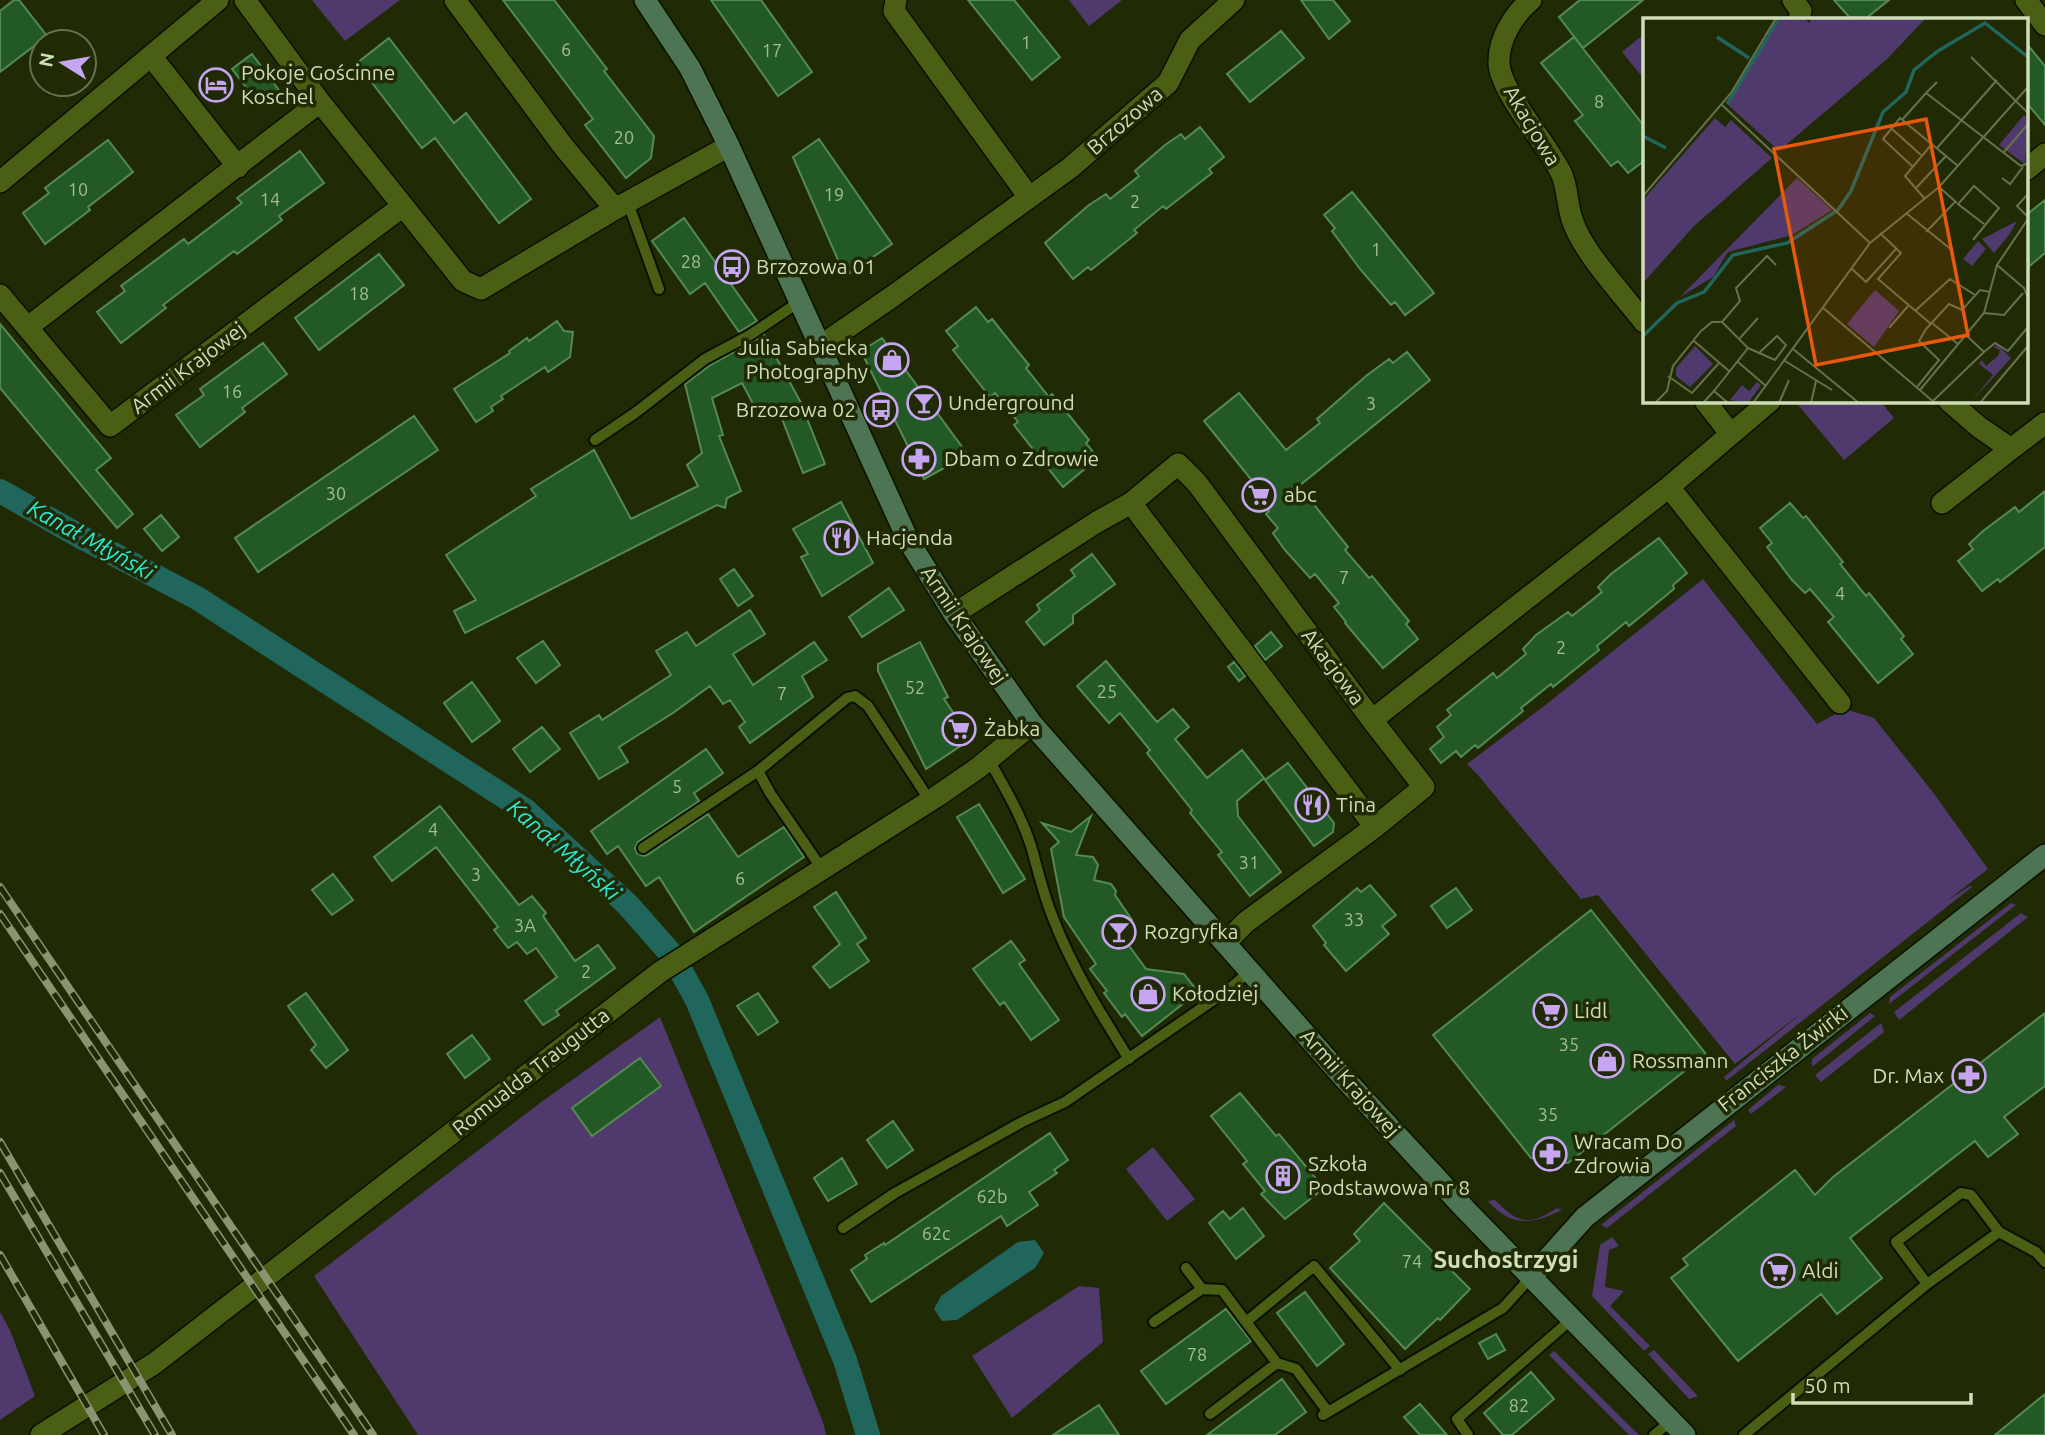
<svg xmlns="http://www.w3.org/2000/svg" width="2045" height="1435" viewBox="0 0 2045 1435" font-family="Ubuntu,sans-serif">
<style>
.green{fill:#50396c}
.water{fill:#21665d}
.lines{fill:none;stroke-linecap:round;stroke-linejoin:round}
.canal{stroke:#21665d;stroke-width:24}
.building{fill:#235924;stroke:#558a53;stroke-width:2}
.lane-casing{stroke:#0b1100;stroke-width:14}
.street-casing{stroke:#0b1100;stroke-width:24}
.secondary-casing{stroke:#0b1100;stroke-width:24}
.lane{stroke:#4b5f14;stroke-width:10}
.street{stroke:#4b5f14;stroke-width:21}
.secondary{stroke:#4e7553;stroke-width:21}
.rail-casing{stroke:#899570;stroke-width:8}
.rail{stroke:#202a04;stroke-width:5;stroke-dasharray:16;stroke-linecap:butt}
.labels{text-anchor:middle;stroke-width:7;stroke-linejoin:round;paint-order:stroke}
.number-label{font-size:18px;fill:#a5bc94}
.poi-label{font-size:21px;fill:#d0ddb9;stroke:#202a04;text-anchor:start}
.street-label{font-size:21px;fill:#d0ddb9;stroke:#202a04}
.water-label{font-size:23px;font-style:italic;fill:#27ebd6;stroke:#202a04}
.quarter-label{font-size:24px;font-weight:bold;fill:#d0ddb9;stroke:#202a04}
.inset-river{fill:none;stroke:#21665d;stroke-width:3.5}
.inset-road{fill:none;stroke:#66724c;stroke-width:2}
.view{fill:#e8590c;fill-opacity:0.15;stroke:#e8590c;stroke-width:3.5}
.inset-edge{fill:none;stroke:#d0ddb9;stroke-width:3.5}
</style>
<rect width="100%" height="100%" fill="#202a04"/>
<path class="green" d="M312,0H400L345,41Z
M1069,0H1122L1089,26Z
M1644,34V79L1622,52Z
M1795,401H1880L1894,418L1844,460Z
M1703,579L1817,724L1845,709L1874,718L1932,791L1988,869L1948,900L1970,886L1972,887L1726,1081L1724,1077L1804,1011L1735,1064L1598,895L1581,899L1477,774L1467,764L1548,703Z
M2011,903L2016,905L1889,1004L1890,997Z
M2021,913L2028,917L1899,1020L1894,1012Z
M1870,1013L1875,1016L1812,1067V1059Z
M660,1017L823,1422L826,1435H418L314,1276L540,1103Z
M1881,1023L1884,1032L1821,1082L1815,1075Z
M1778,1085L1786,1087L1751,1114L1748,1110Z
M1734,1120L1736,1126L1607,1228L1601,1225Z
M1153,1147L1195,1199L1167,1221L1126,1169Z
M1495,1200C1518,1223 1528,1227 1557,1208L1562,1210C1534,1224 1511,1228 1488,1201Z
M1612,1237L1619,1246L1609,1250L1605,1287L1624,1291L1610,1306L1650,1346L1644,1351L1592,1296L1600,1245Z
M1079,1286L1099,1288L1103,1342L1012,1418L972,1356Z
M0,1312L10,1330L35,1396L0,1420Z
M1654,1350L1698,1396L1689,1399L1648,1354Z
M1554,1351L1639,1435H1629L1549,1355Z"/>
<path class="water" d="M1035,1240L1044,1253L1035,1268L957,1320L942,1321L934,1309L941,1296L1018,1242Z"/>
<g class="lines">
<path class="canal" d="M0,491L83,538L197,598L525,810L628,905L672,955L697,1000L845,1360L868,1435"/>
</g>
<path class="building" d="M14,0H19L47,36L0,72V11Z
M503,0H554L607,69L604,71L654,136L651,158L626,178L585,125L593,119Z
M711,0H761L812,72L778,96Z
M968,0H1014L1060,57L1032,80Z
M1301,0H1333L1350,21L1329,39Z
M1580,0H1643L1583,48L1559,17Z
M1834,0H1889L1865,19H1851Z
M1281,31L1304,58L1250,102L1227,74Z
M1574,37L1644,126V161L1628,173L1618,161L1611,166L1575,121L1583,115L1541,63Z
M389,38L454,123L466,113L531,199L499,223L435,138L422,148L357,63Z
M2026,43L2045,66V125L2026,102Z
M252,54L281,93L265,105L255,92L252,95L232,69Z
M1200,127L1224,157L1209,169L1212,173L1166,209L1163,206L1134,230L1137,233L1091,270L1088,267L1073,279L1045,243L1089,205L1106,194L1110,199L1139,176L1135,171L1165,145L1181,134L1185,139Z
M819,139L892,244L845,276L793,157Z
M108,140L133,172L88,207L90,210L45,244L23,213L49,193L45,188Z
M300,151L324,183L279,216L282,220L237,254L234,251L163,305L166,308L121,343L97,312L125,291L121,286L184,239L188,244L242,203L237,198Z
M1352,192L1434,293L1405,315L1395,302L1391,305L1360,269L1332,231L1335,228L1324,215Z
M2045,200V253L2026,269V215Z
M684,218L757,321L739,332L705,283L690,294L652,241Z
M379,254L404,285L319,350L295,318Z
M976,307L988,322L992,319L1029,365L1026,368L1049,397L1052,394L1089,440L1086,443L1098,458L1063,487L1014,425L1018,422L995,393L990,397L953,350L958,346L946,331Z
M557,321L564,331L573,332L570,357L548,372L545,367L501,396L503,399L491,407L493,411L476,422L454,389L510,353L509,351L527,338L529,341Z
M0,324L111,458L96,470L133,514L117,528L0,388Z
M764,335L800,401L825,464L803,473L777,406L759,415L742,383L712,398L723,435L719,436L741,491L727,498L725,508L717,505L465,633L454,611L476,600L446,555L536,496L531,489L594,450L631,519L698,486L687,465L702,453L685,384L709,366Z
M882,338L968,455L924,479L861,351Z
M263,343L287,374L242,408L245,412L200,447L176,415L204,395L200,389Z
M1407,352L1430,380L1299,486L1348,547L1345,550L1369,578L1372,576L1409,621L1406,624L1418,639L1383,668L1345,623L1346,622L1334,607L1339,603L1315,574L1310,578L1284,549L1273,533L1278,528L1266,514L1269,511L1254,492L1258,488L1204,421L1239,393L1286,450L1320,423L1317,419L1366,376L1389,359L1393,363Z
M414,416L438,450L258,572L235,538Z
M2045,491V547L2000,582L1998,579L1982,591L1958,561L1973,549L1969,544L1983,531L2015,507L2019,512Z
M841,502L873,563L822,596L801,557L808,554L793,529Z
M1790,503L1803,518L1806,516L1843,562L1840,564L1866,596L1869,593L1904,636L1901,639L1913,654L1878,683L1828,622L1834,617L1810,589L1805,593L1792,580L1767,547L1772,543L1760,528Z
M161,515L179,537L162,551L144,529Z
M1659,538L1687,573L1673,585L1674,589L1629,626L1626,622L1597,646L1599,650L1553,687L1551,684L1521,708L1523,711L1478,748L1475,745L1461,757L1456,751L1441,763L1430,749L1444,737L1437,727L1451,715L1447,710L1493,673L1497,678L1526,654L1523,649L1536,635L1568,612L1572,616L1602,592L1598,587L1611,574Z
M1092,554L1115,584L1073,615V623L1044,645L1026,622L1040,610L1037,605L1075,576L1071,570Z
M734,569L753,596L738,606L720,579Z
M889,588L904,610L862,637L849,617Z
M750,610L765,634L733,654L753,685L814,642L827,660L802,676L813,697L750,743L739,727L745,722L730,700L723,704L710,686L673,713L619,747L628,762L599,779L570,733L599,715L602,720L671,675L656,651L687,632L696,646Z
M1271,632L1282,646L1265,660L1255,646Z
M543,641L560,665L536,683L517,658Z
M920,642L948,697L944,699L971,739L926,769L878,671V664Z
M1106,661L1157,722L1173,709L1189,727L1175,739L1207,778L1242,750L1264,778L1237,801L1238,816L1281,872L1250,896L1218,855L1222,852L1190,813L1192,810L1147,753L1150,750L1120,713L1109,723L1077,686Z
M1234,662L1245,676L1239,681L1228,667Z
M472,682L500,721L472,742L444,703Z
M542,727L560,749L530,772L513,749Z
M706,749L723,773L694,793L699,801L638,842L635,848L637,853L643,856L647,855L708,814L738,857L784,827L804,857L694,932L659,877L646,886L618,846L607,854L591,831Z
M1288,763L1334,823L1333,832L1314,846L1265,780Z
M979,804L1025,879L1003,893L957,817Z
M440,806L519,905L532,896L546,913L543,916L575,961L598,945L615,968L556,1011L559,1015L543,1025L525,1001L557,977L536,948L527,954L517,942L508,948L494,930L498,927L436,847L392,881L374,857Z
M1091,816L1076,855L1093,857L1098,865L1094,880L1111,884L1116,891L1115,895L1132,920L1127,943L1146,969L1184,974L1198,992L1142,1036L1125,1014L1122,1017L1104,993L1107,991L1090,969L1096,964L1064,917L1051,849L1059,842L1042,823L1071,832Z
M333,874L353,900L332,915L312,890Z
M1370,885L1396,915L1382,926L1389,934L1346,971L1324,945L1326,943L1313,926L1357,888L1361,892Z
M1456,888L1472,910L1447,928L1431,906Z
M836,892L866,938L857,944L869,961L830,988L813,967L840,944L814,907Z
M1591,910L1706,1054L1568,1163L1531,1158L1433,1035Z
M1011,941L1025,960L1019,964L1059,1020L1031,1040L1004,1002L1000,1005L973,969Z
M306,993L348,1050L326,1068L311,1050L316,1045L288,1006Z
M758,993L778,1022L758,1035L737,1006Z
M2045,1013V1086L2004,1117L2018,1134L1988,1157L1975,1141L1850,1238L1882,1278L1837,1314L1821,1294L1738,1361L1671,1278L1688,1265L1683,1259L1795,1170L1815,1195L1833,1177Z
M472,1035L490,1059L465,1078L447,1054Z
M640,1058L661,1086L592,1136L572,1108Z
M1240,1093L1276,1136L1279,1134L1324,1188L1285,1219L1261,1194L1265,1191L1243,1164L1247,1161L1211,1116Z
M893,1121L913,1150L887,1168L867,1140Z
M1050,1133L1068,1160L1054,1170L1057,1173L1029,1192L1038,1205L1007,1226L1001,1216L871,1302L851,1270L867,1259L865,1255L884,1243L885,1245Z
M842,1158L857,1184L828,1201L814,1178Z
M1384,1203L1470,1289L1440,1320L1438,1318L1405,1349L1330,1268L1360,1241L1354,1234Z
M1243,1208L1264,1236L1236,1259L1209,1223L1223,1211L1230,1219Z
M1305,1292L1344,1344L1317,1366L1277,1313Z
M1226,1309L1251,1341L1166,1404L1141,1371Z
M1496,1334L1505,1350L1488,1359L1479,1343Z
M1531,1372L1554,1399L1512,1435H1503L1484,1413Z
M1282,1379L1306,1412L1275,1435H1207Z
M2045,1394V1435H1995Z
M1420,1404L1447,1435H1420L1404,1417Z
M1099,1405L1119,1435H1053Z"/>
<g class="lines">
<defs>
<path id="lane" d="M628,203L659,289
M595,440L635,413L705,359L750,335L799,302
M989,760C1005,788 1021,815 1031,846C1038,870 1043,894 1053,918C1072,968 1101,1014 1129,1059
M643,848L758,771
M822,869L770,793L758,771L847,698L855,696L868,706L930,801
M843,1228L895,1193L1024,1121L1065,1102L1228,990L1250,971
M1186,1268L1202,1289L1222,1290L1246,1322
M1927,1284L1896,1242L1961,1193L1971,1195L1999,1232
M1154,1322L1202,1289
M1328,1412L1296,1369L1277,1363L1246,1322L1314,1266L1400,1370
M1210,1414L1277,1363
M1323,1415L1503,1308L1532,1276
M1468,1435L1457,1419L1573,1318
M1654,1435L1671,1421
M1744,1435L1927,1284L1999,1232L2036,1252L2045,1262"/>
<path id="street" d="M245,0L320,102L463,281L481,289L615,209L729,146
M455,0L563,146L615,209
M896,0L894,11L1029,197
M1531,0C1513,15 1498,40 1499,64C1501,93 1549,146 1562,175C1568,190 1567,207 1573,222C1583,252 1624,296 1644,322
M1793,0L1801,11L1799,19
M2026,0L2045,25
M151,56L238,167
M2026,170L2045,154
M0,182L218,0
M0,295L110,426L403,206
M28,327L320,102
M819,347L893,296L1070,168L1168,83L1190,40L1234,0
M1705,401L1730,433
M1949,401L1979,427L2011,449L2045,423
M1669,487L1840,703
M1131,503L1375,827L1246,922L1225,943
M1942,503L2011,449
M954,614L1097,522L1131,503L1178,464L1197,483L1372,720L1669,487L1770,401
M1372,720L1424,787L1375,827
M41,1435L155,1363L660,972L936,797L978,768L1032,724"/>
<path id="secondary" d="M645,0L690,68L729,146L908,540L954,614L1032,724L1343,1077L1465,1209L1685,1435
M1532,1276L1585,1217L2045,855"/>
</defs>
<use href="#lane" class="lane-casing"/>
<use href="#street" class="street-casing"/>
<use href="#secondary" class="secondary-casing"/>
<use href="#lane" class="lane"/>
<use href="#street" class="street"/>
<use href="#secondary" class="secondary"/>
<defs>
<path id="rail" d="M0,887L373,1435
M0,914L354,1435
M0,1142L172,1435
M0,1173L155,1435
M0,1255L104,1435"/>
</defs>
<use href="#rail" class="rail-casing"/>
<use href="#rail" class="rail"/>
</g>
<defs>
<symbol id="hotel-ring" viewBox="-11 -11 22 22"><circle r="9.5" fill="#202a04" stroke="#c6a6f0" stroke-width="1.5"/><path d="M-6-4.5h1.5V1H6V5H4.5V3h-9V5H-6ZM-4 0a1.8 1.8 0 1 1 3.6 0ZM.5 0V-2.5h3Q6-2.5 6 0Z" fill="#c6a6f0"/></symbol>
<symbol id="bus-ring" viewBox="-11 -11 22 22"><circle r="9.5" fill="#202a04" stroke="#c6a6f0" stroke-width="1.5"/><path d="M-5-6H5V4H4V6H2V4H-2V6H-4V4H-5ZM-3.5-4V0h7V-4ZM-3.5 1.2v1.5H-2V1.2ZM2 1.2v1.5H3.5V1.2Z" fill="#c6a6f0"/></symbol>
<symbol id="shop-ring" viewBox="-11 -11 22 22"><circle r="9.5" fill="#202a04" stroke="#c6a6f0" stroke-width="1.5"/><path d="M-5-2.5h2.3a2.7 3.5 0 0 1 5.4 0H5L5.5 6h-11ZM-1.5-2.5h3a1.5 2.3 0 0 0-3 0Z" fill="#c6a6f0"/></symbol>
<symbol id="bar-ring" viewBox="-11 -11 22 22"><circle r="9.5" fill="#202a04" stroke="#c6a6f0" stroke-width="1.5"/><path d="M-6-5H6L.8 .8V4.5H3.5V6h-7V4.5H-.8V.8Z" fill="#c6a6f0"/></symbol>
<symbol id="pharmacy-ring" viewBox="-11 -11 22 22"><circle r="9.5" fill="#202a04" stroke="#c6a6f0" stroke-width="1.5"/><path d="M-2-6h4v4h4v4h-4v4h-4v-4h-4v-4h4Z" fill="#c6a6f0"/></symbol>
<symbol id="supermarket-ring" viewBox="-11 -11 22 22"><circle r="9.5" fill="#202a04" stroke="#c6a6f0" stroke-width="1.5"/><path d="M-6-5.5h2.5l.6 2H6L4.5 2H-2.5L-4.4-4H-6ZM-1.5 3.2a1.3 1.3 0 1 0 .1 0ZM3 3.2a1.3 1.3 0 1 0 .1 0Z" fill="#c6a6f0"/></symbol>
<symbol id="restaurant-ring" viewBox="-11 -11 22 22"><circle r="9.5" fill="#202a04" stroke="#c6a6f0" stroke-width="1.5"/><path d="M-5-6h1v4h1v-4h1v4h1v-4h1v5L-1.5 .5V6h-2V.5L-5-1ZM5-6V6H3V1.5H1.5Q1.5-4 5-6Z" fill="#c6a6f0"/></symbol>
<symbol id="building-ring" viewBox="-11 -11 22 22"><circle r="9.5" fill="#202a04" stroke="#c6a6f0" stroke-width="1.5"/><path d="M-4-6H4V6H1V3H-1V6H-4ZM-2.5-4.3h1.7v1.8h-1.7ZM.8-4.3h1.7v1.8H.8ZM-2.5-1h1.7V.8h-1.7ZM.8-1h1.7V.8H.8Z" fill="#c6a6f0"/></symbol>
</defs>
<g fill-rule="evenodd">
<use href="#hotel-ring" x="197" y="66" width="38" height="38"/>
<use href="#bus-ring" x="713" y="248" width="38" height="38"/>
<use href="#shop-ring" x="873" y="341" width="38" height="38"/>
<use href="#bar-ring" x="905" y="384" width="38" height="38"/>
<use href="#bus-ring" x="862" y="391" width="38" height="38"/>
<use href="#pharmacy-ring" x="900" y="440" width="38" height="38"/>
<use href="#supermarket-ring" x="1240" y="476" width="38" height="38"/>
<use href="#restaurant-ring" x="822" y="519" width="38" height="38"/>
<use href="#supermarket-ring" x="940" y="710" width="38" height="38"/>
<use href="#restaurant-ring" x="1293" y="786" width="38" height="38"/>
<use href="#bar-ring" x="1100" y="913" width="38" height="38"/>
<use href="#shop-ring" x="1129" y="975" width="38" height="38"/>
<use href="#supermarket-ring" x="1531" y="992" width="38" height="38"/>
<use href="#shop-ring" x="1588" y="1042" width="38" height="38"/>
<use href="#pharmacy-ring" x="1950" y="1057" width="38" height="38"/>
<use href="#pharmacy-ring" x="1531" y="1135" width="38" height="38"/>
<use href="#building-ring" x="1264" y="1157" width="38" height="38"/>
<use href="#supermarket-ring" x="1759" y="1252" width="38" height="38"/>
</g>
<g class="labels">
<g class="number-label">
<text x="1026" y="49">1</text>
<text x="566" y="56">6</text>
<text x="772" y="57">17</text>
<text x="1599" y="108">8</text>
<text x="624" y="144">20</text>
<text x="78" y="196">10</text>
<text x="834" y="201">19</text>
<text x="270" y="206">14</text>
<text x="1135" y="208">2</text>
<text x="1376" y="256">1</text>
<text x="691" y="268">28</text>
<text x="359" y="300">18</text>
<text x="232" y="398">16</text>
<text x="1371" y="410">3</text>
<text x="336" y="500">30</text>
<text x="1344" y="584">7</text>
<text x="1840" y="600">4</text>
<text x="1561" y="654">2</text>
<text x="915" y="694">52</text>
<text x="1107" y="698">25</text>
<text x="782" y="700">7</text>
<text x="677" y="793">5</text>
<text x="433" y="836">4</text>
<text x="1249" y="869">31</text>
<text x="476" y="881">3</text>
<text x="740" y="885">6</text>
<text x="1354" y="926">33</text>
<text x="525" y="932">3A</text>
<text x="586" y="978">2</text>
<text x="1569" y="1051">35</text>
<text x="1548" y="1121">35</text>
<text x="992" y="1203">62b</text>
<text x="936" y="1240">62c</text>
<text x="1412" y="1268">74</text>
<text x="1197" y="1361">78</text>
<text x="1519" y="1412">82</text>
</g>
<g class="poi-label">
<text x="241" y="80">Pokoje Gościnne<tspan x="241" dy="24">Koschel</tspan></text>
<text x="756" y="274">Brzozowa 01</text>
<text x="868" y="355" text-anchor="end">Julia Sabiecka<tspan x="868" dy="24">Photography</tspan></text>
<text x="948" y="410">Underground</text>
<text x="856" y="417" text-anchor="end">Brzozowa 02</text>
<text x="944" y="466">Dbam o Zdrowie</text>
<text x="1284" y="502">abc</text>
<text x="866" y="545">Hacjenda</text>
<text x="984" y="736">Żabka</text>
<text x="1336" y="812">Tina</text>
<text x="1144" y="939">Rozgryfka</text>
<text x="1172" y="1001">Kołodziej</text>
<text x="1574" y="1018">Lidl</text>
<text x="1632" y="1068">Rossmann</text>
<text x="1944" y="1083" text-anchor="end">Dr. Max</text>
<text x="1574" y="1149">Wracam Do<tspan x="1574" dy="24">Zdrowia</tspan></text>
<text x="1308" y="1171">Szkoła<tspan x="1308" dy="24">Podstawowa nr 8</tspan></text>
<text x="1802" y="1278">Aldi</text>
</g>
<g class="street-label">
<text transform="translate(1125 121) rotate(-41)" y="7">Brzozowa</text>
<text transform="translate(1532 126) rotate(59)" y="7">Akacjowa</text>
<text transform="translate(188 368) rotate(-37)" y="7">Armii Krajowej</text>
<text transform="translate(964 625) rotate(56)" y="7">Armii Krajowej</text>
<text transform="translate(1333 667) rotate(53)" y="7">Akacjowa</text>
<text transform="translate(1783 1059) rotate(-38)" y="7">Franciszka Żwirki</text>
<text transform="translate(531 1072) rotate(-38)" y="7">Romualda Traugutta</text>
<text transform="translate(1350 1083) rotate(48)" y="7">Armii Krajowej</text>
</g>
<g class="water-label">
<text transform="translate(91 540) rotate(29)" y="8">Kanał Młyński</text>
<text transform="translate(564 850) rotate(41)" y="8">Kanał Młyński</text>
</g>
<g class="quarter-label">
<text x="1506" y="1268">Suchostrzygi</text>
</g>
</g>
<g transform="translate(1643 18)">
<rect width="385" height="385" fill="#202a04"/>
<path d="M136,0H161L166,5L169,0H283L244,41L136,133L84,86ZM381,97L385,101L382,146L356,127ZM72,100L82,109L88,102L129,140L51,208L0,265V182ZM154,160L189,192L149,217L85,234L70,259L37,279ZM374,203L366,217L351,235L339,221ZM335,223L343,231L329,248L320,241ZM232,272L256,293L231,329L204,306ZM355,327L368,340L327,385L350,357L336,346L339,342L343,348L355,338L357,332L350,329ZM52,328L70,346L47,369L33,358V350ZM114,364L118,367L105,385L87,382L99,367L106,373Z" fill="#50396c"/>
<path class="inset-river" d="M125,18L136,0M74,19L106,40M84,86L125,19M0,118L23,130M0,318L34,285L61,274L90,237L144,225L195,192L208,173L240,94L263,74L271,52L295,33L342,5L385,39"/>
<path class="inset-road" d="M328,39L385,95M294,64L283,75L378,148L385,145M79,87L227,225M259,102L283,75M249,111L278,137M294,130L354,62M361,134L385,106M269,148L240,121L257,100L315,148M359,160L367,166L380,149M296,169L314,185M273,170L303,138M385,176L374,188L385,199M0,178L88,75L133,0M282,181L262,158L289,126M263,195L310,233M283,214L312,184M237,215L258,235L235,261L288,306M330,222L356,190L331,168L315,186L341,206M354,247L381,270L385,280M208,250L223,264L253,231M179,289L292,385M272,293L307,261L332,277M341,295L361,297L380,275M289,305L315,326M246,310L265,288M97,320L115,300M51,323L86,353M105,330L132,342L143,327L134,318L117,334M150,331L216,385M341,334L352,325L365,333L385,309M142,343L189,372M95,344L123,368M25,358L49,375L76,345M274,369L296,342L276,323L283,311L306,286L319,292L337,272L347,274M277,372L341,295L354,247L385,201M71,373L105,330L79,304L97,283L93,270L124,238L133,247M290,383L341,334L323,317M12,385L24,373L30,348L58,313L69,304H79M60,385L71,373L85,385M110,385L227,225L296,169L385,69M136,385L146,362M168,385L173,363M337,385L385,328"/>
<path class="view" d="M283,101L325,317L173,347L131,131Z"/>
<rect width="385" height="385" class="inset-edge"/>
</g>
<g transform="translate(63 63) rotate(281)"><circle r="33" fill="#202a04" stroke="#66724c" stroke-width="2"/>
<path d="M0-5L12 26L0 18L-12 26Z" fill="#c6a6f0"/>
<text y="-10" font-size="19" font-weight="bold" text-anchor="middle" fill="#d0ddb9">N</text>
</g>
<path d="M1793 1393v10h178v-10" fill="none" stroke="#d0ddb9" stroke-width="3.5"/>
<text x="1804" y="1393" font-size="21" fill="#d0ddb9" stroke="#202a04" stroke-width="5" paint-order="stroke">50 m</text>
</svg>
